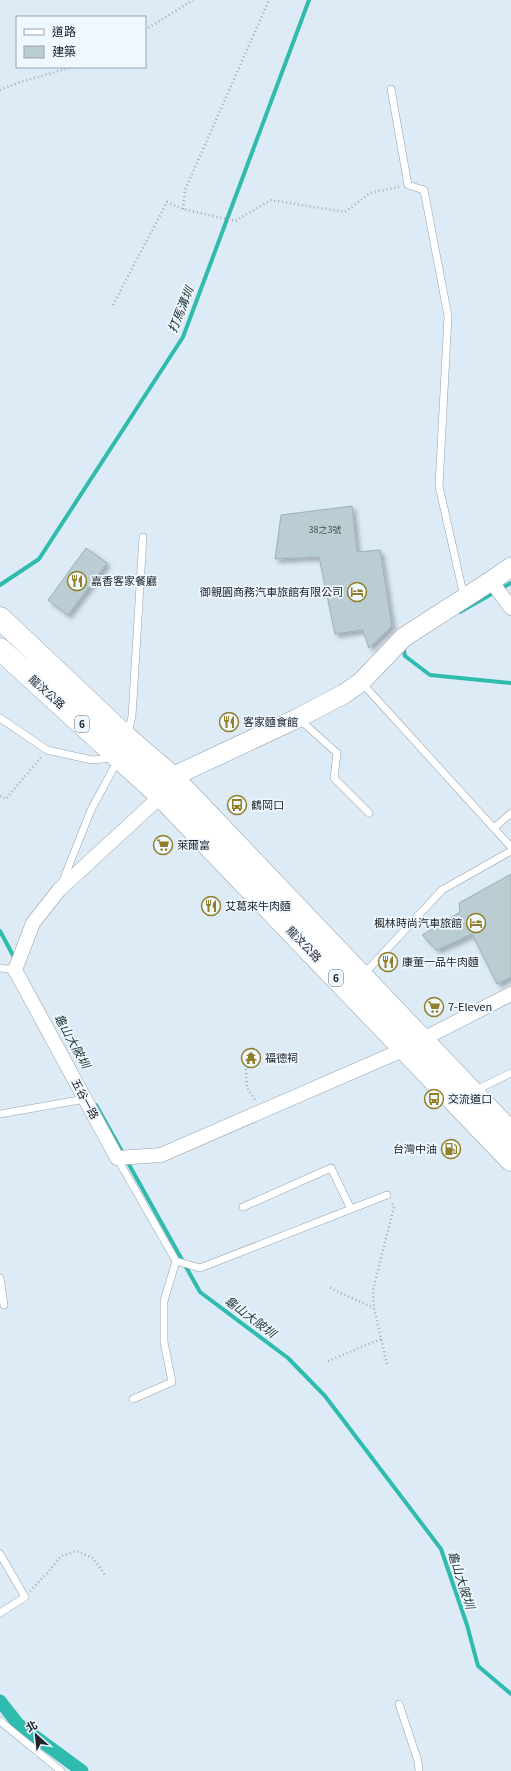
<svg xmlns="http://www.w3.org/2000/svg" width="511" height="1771" viewBox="0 0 511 1771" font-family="Georgia,'Noto Sans TC',serif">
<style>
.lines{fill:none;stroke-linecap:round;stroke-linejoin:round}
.stream{stroke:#2fbcaf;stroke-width:4}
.canal{stroke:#2fbcaf;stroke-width:13}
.building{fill:#bacdd2;stroke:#9db0b4;filter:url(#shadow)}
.lane-casing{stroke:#94a2ad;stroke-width:8}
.street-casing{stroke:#94a2ad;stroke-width:15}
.secondary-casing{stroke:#94a2ad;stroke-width:20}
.primary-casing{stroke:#94a2ad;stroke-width:23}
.path{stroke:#a1adb6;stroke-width:2.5;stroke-dasharray:1 3;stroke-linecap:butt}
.lane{stroke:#fff;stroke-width:7}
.street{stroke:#fff;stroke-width:14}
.secondary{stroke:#fff;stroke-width:19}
.primary{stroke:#fff;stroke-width:22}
.labels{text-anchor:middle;stroke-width:3.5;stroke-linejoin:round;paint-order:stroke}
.number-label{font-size:9px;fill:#464f54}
.shield{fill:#eff7ff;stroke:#5e646a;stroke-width:1}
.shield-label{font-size:10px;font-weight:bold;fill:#20252a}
.poi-label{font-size:11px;fill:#20252a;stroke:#eff7ff;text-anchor:start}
.street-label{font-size:11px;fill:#20252a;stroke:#eff7ff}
.water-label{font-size:12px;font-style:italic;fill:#1e3532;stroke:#eff7ff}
</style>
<defs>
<filter id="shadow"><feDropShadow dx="3.5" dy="3.5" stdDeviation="2" flood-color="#0004"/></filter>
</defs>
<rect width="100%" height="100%" fill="#ddebf7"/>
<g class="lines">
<path class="stream" d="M0,585L39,559L183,337L309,0
M460,612L511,583
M403,646L405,656L430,675L511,683
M0,931L15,959
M96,1105L124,1155
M127,1161L200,1292L288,1358L325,1396L441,1549L467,1625L478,1666L511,1694"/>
<path class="canal" d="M0,1701L18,1724L82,1771"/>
</g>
<path class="building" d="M352,506L357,552L380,550L392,626L369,648L363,630L335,634L319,557L275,559L281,515Z
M86,548L107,563L68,615L48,600Z
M511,874V977L497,984L472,934L437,950L422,935L460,912L459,903Z"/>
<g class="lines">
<defs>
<path id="lane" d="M391,89L408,185L424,190L448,316L439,486L464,597
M362,683L511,847
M0,718L47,750L92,760L114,758
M299,719L337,753L334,778L369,813
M128,734L132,716L143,537
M494,828L511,813
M62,883L91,810L118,760
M0,968L15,970
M363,975L442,890L511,851
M474,1091L511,1073
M0,1114L85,1099
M117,1158L176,1261L200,1268L387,1195
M243,1207L331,1168L351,1209
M0,1278L4,1305
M133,1399L172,1382L164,1342V1301L176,1261
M0,1554L25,1597L0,1613
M399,1704L418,1761L419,1771
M0,1721L61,1771"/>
<path id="street" d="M491,581L511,608
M161,796L59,890L33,923L15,970L117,1158L161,1155L405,1049
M423,1039L511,994"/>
<path id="secondary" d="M172,777L298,718L344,694L361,682L404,637L491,581L511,567"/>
<path id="primary" d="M0,618L127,738L172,777L511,1133
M0,649L161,796L511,1160"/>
</defs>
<use href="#lane" class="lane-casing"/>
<use href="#street" class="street-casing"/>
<use href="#secondary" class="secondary-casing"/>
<use href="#primary" class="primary-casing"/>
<path class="path" d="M145,30L193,0
M0,90L20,82L73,67
M183,209L185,190L269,0
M113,305L167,202L183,209L235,221L271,200L345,212L370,193L399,187
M0,796L6,799L41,757
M246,1069L247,1088L256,1101
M330,1288L374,1308
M328,1361L381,1339
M387,1364L374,1308L373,1290L394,1207L392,1203
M30,1591L50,1570L61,1556L77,1551L93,1558L105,1575"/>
<use href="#lane" class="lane"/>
<use href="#street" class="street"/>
<use href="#secondary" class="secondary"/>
<use href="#primary" class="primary"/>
</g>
<defs>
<symbol id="restaurant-ring" viewBox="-11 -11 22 22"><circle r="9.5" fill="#eff7ff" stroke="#907f26" stroke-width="1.5"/><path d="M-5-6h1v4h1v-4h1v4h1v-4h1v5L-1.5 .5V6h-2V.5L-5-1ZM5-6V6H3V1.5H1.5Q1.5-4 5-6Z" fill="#907f26"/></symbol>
<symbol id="hotel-ring" viewBox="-11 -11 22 22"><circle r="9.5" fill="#eff7ff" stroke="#907f26" stroke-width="1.5"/><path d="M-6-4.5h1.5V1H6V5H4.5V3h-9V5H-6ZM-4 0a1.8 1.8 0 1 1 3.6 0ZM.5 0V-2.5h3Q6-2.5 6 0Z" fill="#907f26"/></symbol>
<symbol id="bus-ring" viewBox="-11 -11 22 22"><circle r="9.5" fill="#eff7ff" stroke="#907f26" stroke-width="1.5"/><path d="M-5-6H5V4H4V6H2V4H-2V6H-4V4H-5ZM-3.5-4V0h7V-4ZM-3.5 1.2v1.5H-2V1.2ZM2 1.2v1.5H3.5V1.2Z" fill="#907f26"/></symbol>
<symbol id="supermarket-ring" viewBox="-11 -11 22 22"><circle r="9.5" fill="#eff7ff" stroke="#907f26" stroke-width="1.5"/><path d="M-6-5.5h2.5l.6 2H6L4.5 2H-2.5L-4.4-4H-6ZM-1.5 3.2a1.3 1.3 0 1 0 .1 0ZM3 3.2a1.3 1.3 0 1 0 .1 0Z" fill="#907f26"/></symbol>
<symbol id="temple-ring" viewBox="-11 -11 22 22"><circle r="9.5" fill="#eff7ff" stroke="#907f26" stroke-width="1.5"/><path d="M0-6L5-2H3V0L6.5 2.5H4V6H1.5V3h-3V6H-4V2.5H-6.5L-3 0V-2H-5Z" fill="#907f26"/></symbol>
<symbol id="fuel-ring" viewBox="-11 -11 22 22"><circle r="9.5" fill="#eff7ff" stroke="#907f26" stroke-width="1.5"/><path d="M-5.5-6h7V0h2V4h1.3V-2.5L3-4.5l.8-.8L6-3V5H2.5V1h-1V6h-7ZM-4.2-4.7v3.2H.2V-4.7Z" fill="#907f26"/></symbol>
</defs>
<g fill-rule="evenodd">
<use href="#restaurant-ring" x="66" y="570" width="22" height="22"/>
<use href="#hotel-ring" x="346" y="581" width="22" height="22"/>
<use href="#restaurant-ring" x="218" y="711" width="22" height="22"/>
<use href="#bus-ring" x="226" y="794" width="22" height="22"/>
<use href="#supermarket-ring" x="152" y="834" width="22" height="22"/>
<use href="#restaurant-ring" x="200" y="895" width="22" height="22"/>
<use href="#hotel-ring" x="465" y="912" width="22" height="22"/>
<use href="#restaurant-ring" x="377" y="951" width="22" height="22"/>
<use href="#supermarket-ring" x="423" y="996" width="22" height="22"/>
<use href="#temple-ring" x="240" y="1047" width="22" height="22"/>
<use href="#bus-ring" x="423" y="1088" width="22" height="22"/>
<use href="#fuel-ring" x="440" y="1138" width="22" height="22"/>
</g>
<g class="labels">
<g class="number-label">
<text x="325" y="533">38之3號</text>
</g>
<g class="shield">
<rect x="75" y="716" width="14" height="16" rx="3"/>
<rect x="329" y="970" width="14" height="16" rx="3"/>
</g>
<g class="shield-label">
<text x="82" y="728">6</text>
<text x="336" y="982">6</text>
</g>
<g class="poi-label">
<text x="91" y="585">嘉香客家餐廳</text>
<text x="343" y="596" text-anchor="end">御親園商務汽車旅館有限公司</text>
<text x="243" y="726">客家麵食館</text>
<text x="251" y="809">鶴岡口</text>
<text x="177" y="849">萊爾富</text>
<text x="225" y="910">艾葛來牛肉麵</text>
<text x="462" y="927" text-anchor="end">楓林時尚汽車旅館</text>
<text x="402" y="966">康董一品牛肉麵</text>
<text x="448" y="1011">7-Eleven</text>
<text x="265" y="1062">福德祠</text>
<text x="448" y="1103">交流道口</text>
<text x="437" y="1153" text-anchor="end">台灣中油</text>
</g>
<g class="street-label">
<text transform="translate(47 692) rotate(42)" y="4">龍汶公路</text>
<text transform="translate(304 944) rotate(46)" y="4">龍汶公路</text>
<text transform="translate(85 1099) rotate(62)" y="4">五谷一路</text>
</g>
<g class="water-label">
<text transform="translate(181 310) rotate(-68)" y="4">打馬溝圳</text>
<text transform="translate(72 1041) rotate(61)" y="4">龜山大陂圳</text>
<text transform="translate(250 1317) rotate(37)" y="4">龜山大陂圳</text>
<text transform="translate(461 1580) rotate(72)" y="4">龜山大陂圳</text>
</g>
</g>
<rect x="16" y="16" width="130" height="52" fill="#eff7ff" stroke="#9ca3aa"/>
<rect x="24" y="29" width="20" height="6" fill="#ffffff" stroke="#9ca3aa"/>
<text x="52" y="36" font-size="12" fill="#20252a">道路</text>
<rect x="24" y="46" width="20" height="12" fill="#bacdd2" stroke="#9ca3aa"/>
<text x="52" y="56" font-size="12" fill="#20252a">建築</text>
<g transform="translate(36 1735) rotate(333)" stroke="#eff7ff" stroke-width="3" paint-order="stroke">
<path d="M0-3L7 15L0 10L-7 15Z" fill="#20252a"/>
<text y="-6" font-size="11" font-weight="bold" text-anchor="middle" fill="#20252a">北</text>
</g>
</svg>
